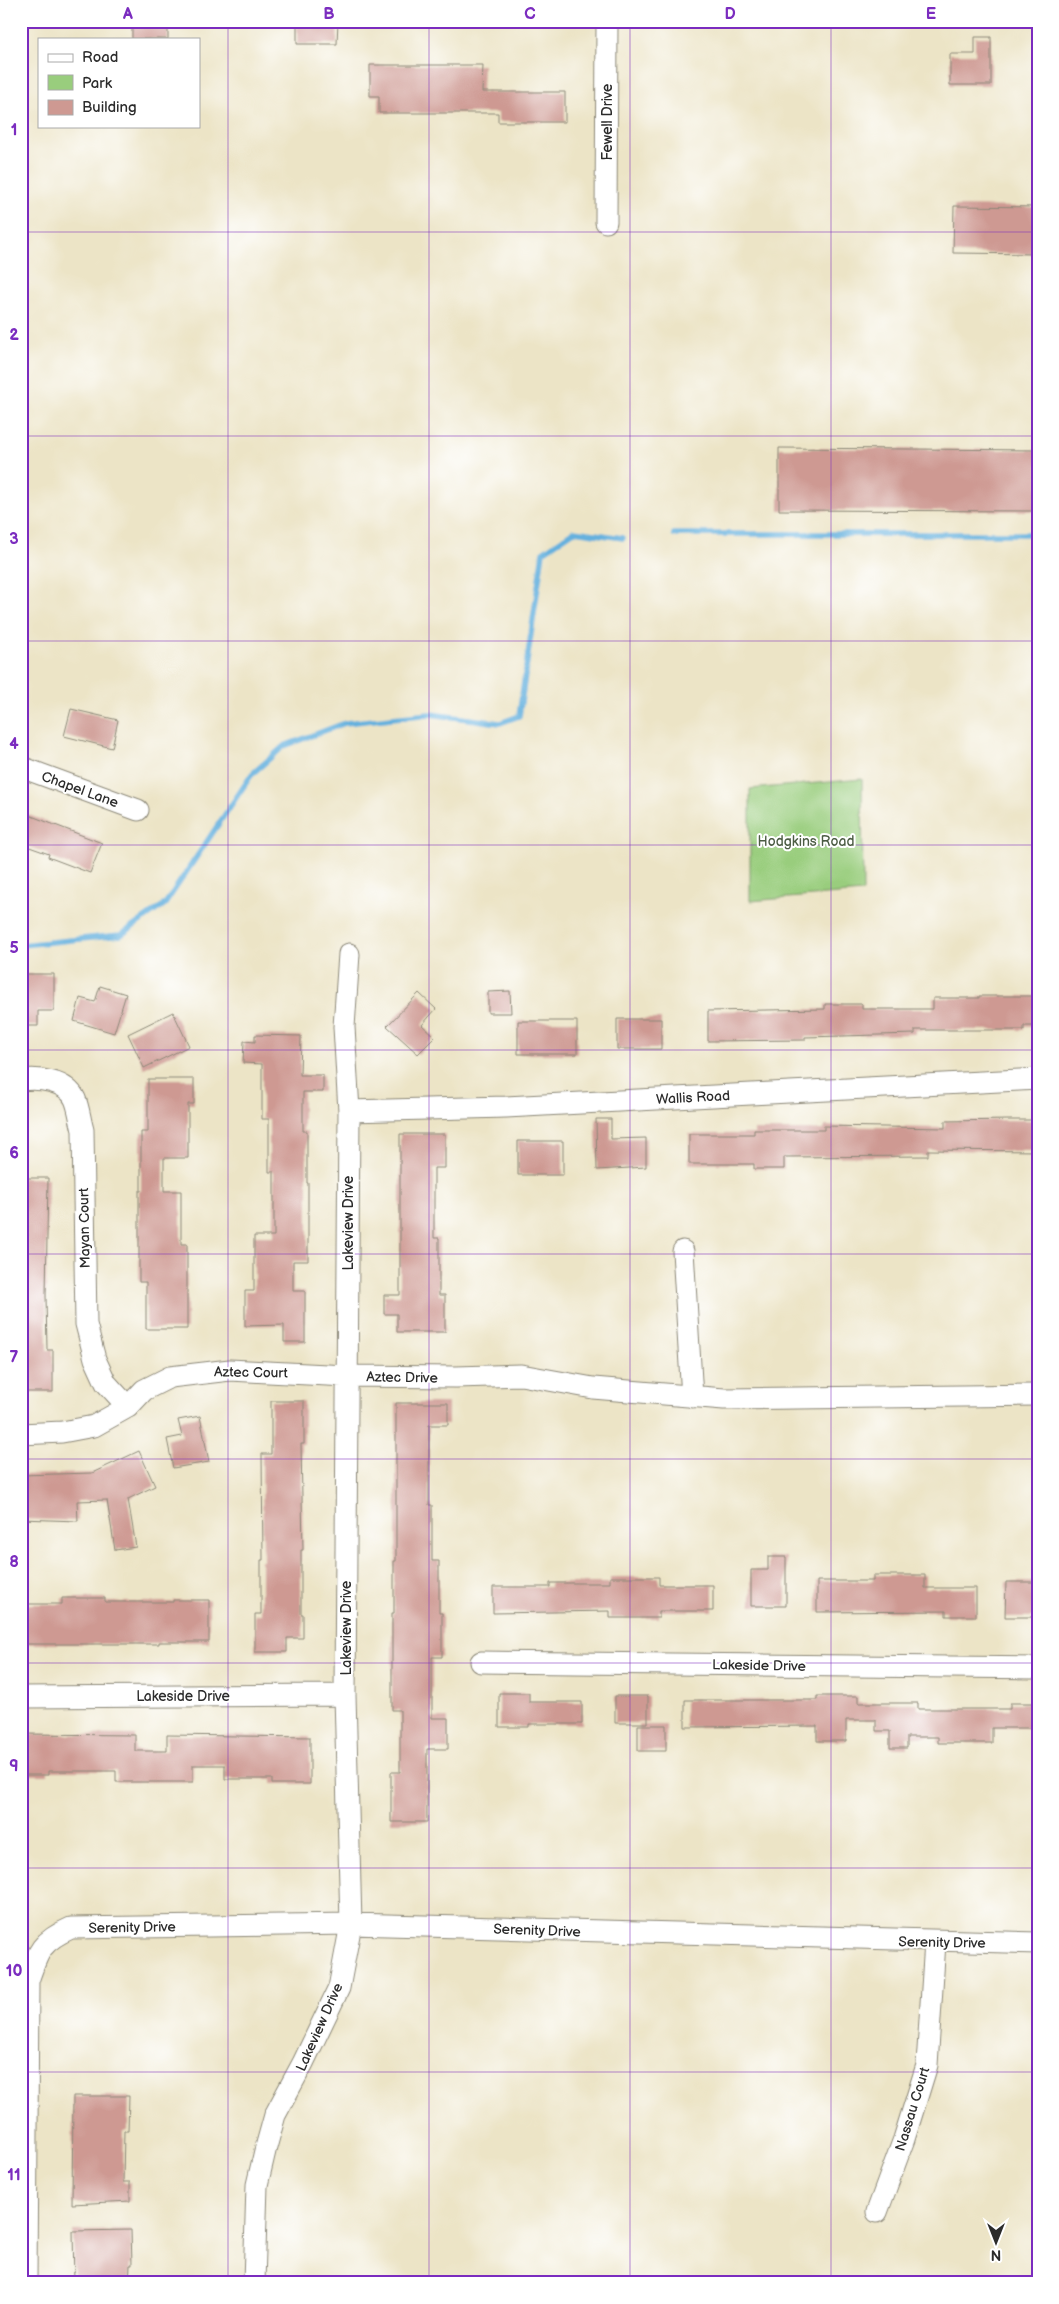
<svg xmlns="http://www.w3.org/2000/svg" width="1059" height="2304" viewBox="0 0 1059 2304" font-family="'Balsamiq Sans',sans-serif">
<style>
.green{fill:#99cd7d;stroke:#627c54}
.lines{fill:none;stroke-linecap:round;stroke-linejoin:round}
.stream{stroke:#65b1de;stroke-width:5.5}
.building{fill:#ce9992}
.minor-casing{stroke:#8c8878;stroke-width:23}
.minor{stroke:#fff;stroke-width:21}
.grid{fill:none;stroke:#7b2cbf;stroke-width:1;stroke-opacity:0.55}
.labels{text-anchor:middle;stroke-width:4;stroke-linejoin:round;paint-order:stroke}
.street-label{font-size:14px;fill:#2b2b2b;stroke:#fff}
.park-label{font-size:14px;fill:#4c5c44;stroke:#fff}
.neatline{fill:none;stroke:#7b2cbf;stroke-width:2}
.grid-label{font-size:16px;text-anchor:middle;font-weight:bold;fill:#7b2cbf}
</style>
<rect width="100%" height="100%" fill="#fff"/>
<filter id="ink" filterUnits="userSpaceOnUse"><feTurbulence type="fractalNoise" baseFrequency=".02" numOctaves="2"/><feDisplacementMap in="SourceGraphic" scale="10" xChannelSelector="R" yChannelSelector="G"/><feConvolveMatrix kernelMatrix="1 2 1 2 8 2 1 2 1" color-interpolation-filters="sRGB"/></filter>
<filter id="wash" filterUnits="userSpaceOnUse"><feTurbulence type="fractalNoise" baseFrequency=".0096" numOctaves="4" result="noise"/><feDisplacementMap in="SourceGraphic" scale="20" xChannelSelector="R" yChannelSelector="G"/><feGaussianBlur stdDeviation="1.12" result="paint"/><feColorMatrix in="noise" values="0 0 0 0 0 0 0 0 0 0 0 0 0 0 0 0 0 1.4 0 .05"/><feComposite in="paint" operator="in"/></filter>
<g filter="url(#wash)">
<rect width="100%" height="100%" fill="#ece4c6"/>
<path class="green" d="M862,779L863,892L750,901V789Z"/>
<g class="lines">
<path class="stream" d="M674,534H1038
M21,945L121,935L165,904L252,774L284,746L345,723L430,714L500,723L519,716L543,552L574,531L623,538"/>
</g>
<g id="blocks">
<path class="building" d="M132,21H168V39H132Z
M297,21H338L337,44H297Z
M975,37H991V85H950V54H975Z
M370,65H483L482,92H565V122H498V113H379V96H370Z
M954,206L1038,207V254L953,253Z
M779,448L1038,450V511L779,510Z
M71,709L118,720L112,748L64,736Z
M21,812L102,843L90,873L48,857L49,854L21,844Z
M21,974H54V1011H38V1026H21Z
M100,986L126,994L114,1033L74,1021L80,998L95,1002Z
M510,991L511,1013H488V992Z
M419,993L436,1009L422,1025L435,1037L418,1054L387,1026Z
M979,996H1038V1026H1024V1030H915V1034L805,1037V1040L708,1041V1011L825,1009V1004H862V1009H933V998H979Z
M173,1012L189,1046L144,1068L128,1034Z
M617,1019H661V1049H617Z
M518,1021H577V1054H518Z
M255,1035L301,1036L300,1075H323V1092H303V1131H307V1183H308V1261H293V1291H305V1342H284V1325L245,1326V1291H254V1236H274V1172H269V1119H262V1064L243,1063L244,1041L255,1042Z
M148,1079H194V1104H188V1158H164V1191H181V1244H187V1329H146V1282H139V1191H141V1132H148Z
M596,1119H611V1139L646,1138V1167L597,1170Z
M1009,1120H1038V1151L928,1150V1156L784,1157V1169H754V1164H689V1134H754V1130H824V1126L945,1128V1121Z
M400,1134H445V1168H434V1238H439V1295H445V1332H397V1314H384V1295H400Z
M518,1141H563V1175H518Z
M21,1178H48L46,1295L47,1350H53V1392H21Z
M271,1401H304V1444H301L303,1550H301V1614H303V1638H287V1652H255V1614H261V1560H263L262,1454H271Z
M396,1403H448V1425H429V1505H432V1561H439V1613H442V1657H432V1718H448V1749H427V1822H391V1772H400V1710H392V1613H394V1561H396Z
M200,1416L209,1462L173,1468L167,1439L182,1436L178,1420Z
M139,1451L155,1486L128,1499L136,1547L115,1550L107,1500L77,1501L78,1521L21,1519V1475L92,1473Z
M768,1557H786V1606H751V1570H768Z
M873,1575H925V1588H976V1616H946V1611L817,1612V1581H873Z
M610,1577H659V1585H713V1611H659V1618H610V1611L493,1613V1587H550V1583H610Z
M1006,1582H1038V1617H1005Z
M62,1598H105V1602H173V1600H209V1642H159V1644H21V1604H62Z
M499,1693H529V1702H582V1724H529V1727H499Z
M615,1696H648V1723H615Z
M817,1696H858V1703H918V1709H1010V1703H1038V1728H992V1743H938V1737H907V1748H890V1731H876V1720H846V1741H817V1726L685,1727V1700H817Z
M638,1725H666V1751H638Z
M21,1734L135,1735V1751H167V1735L310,1737V1784H272V1779H225V1765H193V1782H116V1771H48V1775H21Z
M73,2096H129L128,2131H124L123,2182H130V2201L72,2204Z
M131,2230L132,2265H130L129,2283H74L73,2231Z"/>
</g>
</g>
<g filter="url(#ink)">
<use href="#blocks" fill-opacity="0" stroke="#8c8878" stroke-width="1"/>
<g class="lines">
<defs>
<path id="minor" d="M606,222L607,21
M21,767L138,810
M21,1080C39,1078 66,1080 75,1099C79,1108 80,1120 83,1130L86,1324L95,1359L106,1383L128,1407
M349,1111L506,1107L1038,1079
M683,1251L692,1397
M21,1434L62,1432L94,1426L128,1407L144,1390L170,1377L230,1370L347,1376L456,1377L521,1375L593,1388L724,1399L1038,1395
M481,1662L1038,1668
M21,1697L345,1695
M877,2212L904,2139L927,2065L935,1942
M26,2283L28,1981C38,1951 41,1941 71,1928L351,1924L1038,1943
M254,2283L257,2185L265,2151L275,2115L303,2063L339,1988L351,1924L345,1695L349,1111L344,1027L349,954"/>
</defs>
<use href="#minor" class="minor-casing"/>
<use href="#minor" class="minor"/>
</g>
</g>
<path class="grid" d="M228,21V2283M429,21V2283M630,21V2283M831,21V2283M21,232H1038M21,436H1038M21,641H1038M21,845H1038M21,1050H1038M21,1254H1038M21,1459H1038M21,1663H1038M21,1868H1038M21,2072H1038"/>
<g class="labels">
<g class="street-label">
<text transform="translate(607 122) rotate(-90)" y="5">Fewell Drive</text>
<text transform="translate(80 789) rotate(20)" y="5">Chapel Lane</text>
<text transform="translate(693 1097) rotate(-3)" y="5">Wallis Road</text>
<text transform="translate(348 1223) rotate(-90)" y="5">Lakeview Drive</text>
<text transform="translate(84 1228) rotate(-91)" y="5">Mayan Court</text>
<text transform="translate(251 1372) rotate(1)" y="5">Aztec Court</text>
<text transform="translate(402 1377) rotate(1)" y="5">Aztec Drive</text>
<text transform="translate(346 1628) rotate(-90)" y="5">Lakeview Drive</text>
<text transform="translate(759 1665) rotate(1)" y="5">Lakeside Drive</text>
<text x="183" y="1701">Lakeside Drive</text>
<text transform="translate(132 1927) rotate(-1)" y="5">Serenity Drive</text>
<text transform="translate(537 1930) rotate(2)" y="5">Serenity Drive</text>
<text transform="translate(942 1942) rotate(1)" y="5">Serenity Drive</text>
<text transform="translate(319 2027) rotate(-66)" y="5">Lakeview Drive</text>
<text transform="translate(912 2109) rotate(-73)" y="5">Nassau Court</text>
</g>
<g class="park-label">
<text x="806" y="846">Hodgkins Road</text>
</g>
</g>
<rect width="1059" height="2304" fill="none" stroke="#fff" stroke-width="55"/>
<rect x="38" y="38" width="162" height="90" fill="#ffffff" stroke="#aaaaaa"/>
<rect x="48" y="54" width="25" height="8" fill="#ffffff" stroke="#aaaaaa"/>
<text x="82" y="62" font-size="15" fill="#2b2b2b">Road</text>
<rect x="48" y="75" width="25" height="15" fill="#99cd7d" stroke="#aaaaaa"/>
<text x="82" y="88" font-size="15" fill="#2b2b2b">Park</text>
<rect x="48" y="100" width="25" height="15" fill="#ce9992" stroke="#aaaaaa"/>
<text x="82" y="112" font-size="15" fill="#2b2b2b">Building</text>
<g transform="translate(996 2242) rotate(180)" stroke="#ffffff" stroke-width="4" paint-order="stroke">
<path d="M0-4L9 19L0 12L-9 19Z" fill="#2b2b2b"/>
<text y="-8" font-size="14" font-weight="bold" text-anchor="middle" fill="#2b2b2b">N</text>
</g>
<rect x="28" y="28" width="1004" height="2248" class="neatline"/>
<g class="grid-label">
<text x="128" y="19">A</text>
<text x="329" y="19">B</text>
<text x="530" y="19">C</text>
<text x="730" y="19">D</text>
<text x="931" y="19">E</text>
<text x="14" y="135">1</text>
<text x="14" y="340">2</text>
<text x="14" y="544">3</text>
<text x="14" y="749">4</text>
<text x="14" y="953">5</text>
<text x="14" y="1158">6</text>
<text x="14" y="1362">7</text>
<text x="14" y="1567">8</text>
<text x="14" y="1771">9</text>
<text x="14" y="1976">10</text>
<text x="14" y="2180">11</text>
</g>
</svg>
